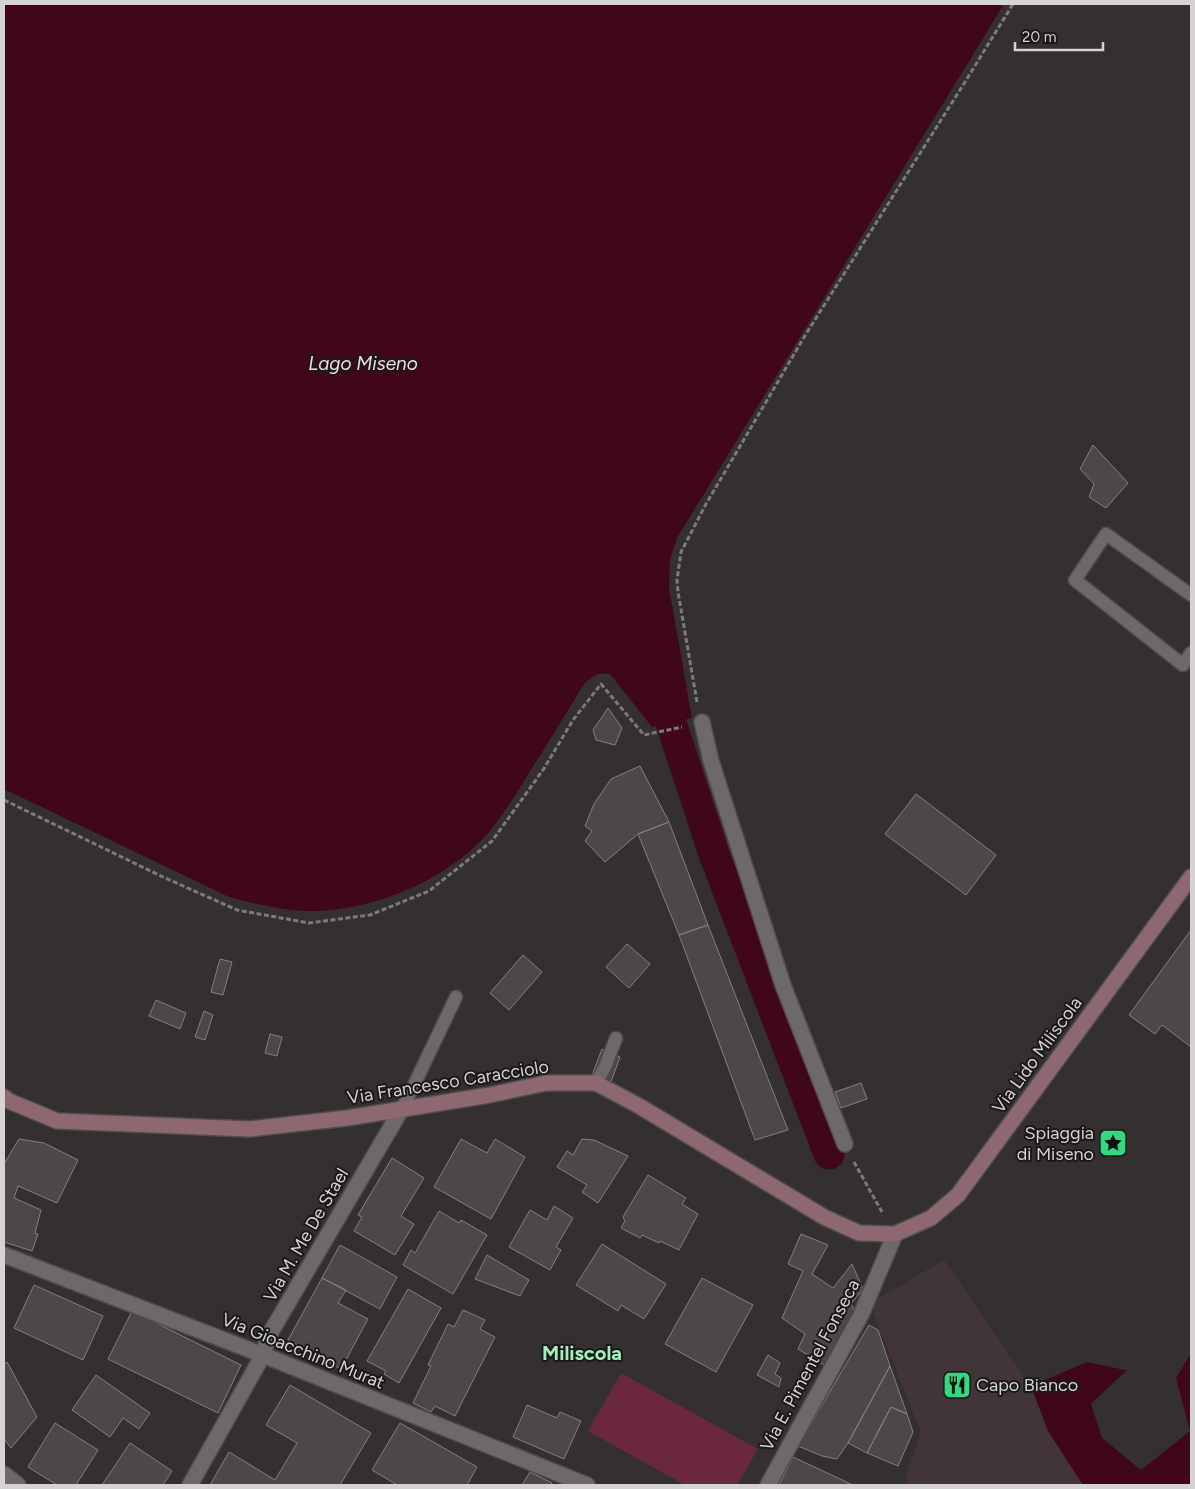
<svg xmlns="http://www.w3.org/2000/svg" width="1195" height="1489" viewBox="0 0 1195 1489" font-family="Figtree,sans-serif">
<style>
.built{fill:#413538}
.green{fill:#6b283c}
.water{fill:#40071c}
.pier{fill:#343030}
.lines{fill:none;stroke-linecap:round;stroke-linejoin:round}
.canal{stroke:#40071c;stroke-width:31}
.building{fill:#4c4748;stroke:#847f80}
.service-casing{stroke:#4f4c4c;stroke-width:15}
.minor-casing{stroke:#4f4c4c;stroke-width:18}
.secondary-casing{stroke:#4f4c4c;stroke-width:18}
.path{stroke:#7d7a7a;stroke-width:3;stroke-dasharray:5 2.5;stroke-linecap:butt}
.service{stroke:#6d6969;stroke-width:12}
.minor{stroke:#6d6969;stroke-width:15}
.secondary{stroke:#8d6871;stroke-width:15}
.labels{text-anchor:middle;stroke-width:4;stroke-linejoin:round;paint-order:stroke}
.street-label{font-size:18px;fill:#d5d3d3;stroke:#1a1819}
.poi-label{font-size:18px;fill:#d5d3d3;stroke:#1a1819;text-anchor:end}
.water-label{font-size:19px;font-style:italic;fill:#f3dbe0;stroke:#1a1819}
.quarter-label{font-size:20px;font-weight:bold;fill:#a5eebd;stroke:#1a1819}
</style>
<rect width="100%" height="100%" fill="#343030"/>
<path class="built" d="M944,1260L1031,1386L1048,1431L1083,1485H908L905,1478L921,1431L869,1304Z"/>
<path class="green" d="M621,1373L758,1449L737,1485H685L588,1431Z"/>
<path class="water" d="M4,4H1004L677,538L670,560L669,588L692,718L652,727L610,674C598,672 593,676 584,684C567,712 550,740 532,768C521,786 510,805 497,822C457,876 378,911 311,911C283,911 256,904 229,897L4,789Z
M1191,1344V1485H1083L1048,1431L1031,1386L1087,1362L1168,1379Z"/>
<path class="pier" d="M1191,1342V1353L1176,1378L1190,1431L1141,1470L1102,1438L1091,1404L1129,1368L1167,1376Z"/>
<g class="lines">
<path class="canal" d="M671,723L714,854L829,1154"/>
</g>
<path class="building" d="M1093,445L1128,483L1106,508L1089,497L1094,484L1080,469Z
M608,708L622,728L615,745L596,740L593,730Z
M640,766L669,822L638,834L605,862L585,841L592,831L585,826L594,804L611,779Z
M916,794L996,855L966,895L885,834Z
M669,822L708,925L679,935L638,834Z
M708,925L788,1130L755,1140L679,935Z
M1191,930V1047L1162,1025L1155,1034L1129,1015Z
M627,944L650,964L629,988L606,967Z
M523,955L542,972L509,1010L490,993Z
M220,959L232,962L223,995L211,992Z
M156,1000L186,1013L180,1029L149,1016Z
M204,1011L213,1015L205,1040L195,1037Z
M270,1034L282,1037L277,1056L265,1053Z
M602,1049L620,1057L611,1082L592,1075Z
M861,1083L867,1099L841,1108L835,1092Z
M19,1139L44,1143L78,1160L57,1203L18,1186L14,1198L41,1210L35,1233L38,1234L32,1251L4,1242V1164Z
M461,1139L487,1153L495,1139L525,1157L491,1219L434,1187Z
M582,1139L594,1140L628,1156L598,1203L582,1192L587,1185L557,1167L567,1151L573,1155Z
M392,1158L424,1178L401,1216L414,1224L395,1255L354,1231L362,1217L358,1215Z
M648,1175L686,1198L682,1204L698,1214L679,1250L660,1241L659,1243L642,1235L640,1238L621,1228L625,1221L623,1217Z
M554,1206L573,1218L556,1247L561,1250L550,1270L509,1247L530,1210L547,1220Z
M439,1211L459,1223L461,1220L487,1235L453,1294L403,1265L411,1250L415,1253Z
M801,1234L828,1245L812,1274L833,1288L852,1264L863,1289L851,1304L855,1311L826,1366L798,1349L805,1334L782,1318L803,1271L788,1264Z
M602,1244L666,1284L644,1319L621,1305L618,1311L576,1285Z
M340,1245L397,1277L380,1309L322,1278Z
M487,1255L529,1280L520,1296L475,1279Z
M322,1278L346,1290L338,1303L368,1319L341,1369L288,1340Z
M702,1278L753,1305L716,1372L665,1344Z
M34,1285L103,1316L83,1360L14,1328Z
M408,1289L441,1308L399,1383L384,1374L386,1371L367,1361Z
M463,1310L485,1320L480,1329L495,1337L455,1416L435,1406L431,1412L413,1403L431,1366L428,1365L448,1324L454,1327Z
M132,1311L241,1365L218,1413L108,1359Z
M869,1325L878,1330L890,1366L848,1443L837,1459L822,1456L798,1446Z
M768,1355L780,1363L775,1374L781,1378L779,1387L757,1375Z
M7,1362L37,1417L11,1448L4,1439V1364Z
M890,1366L907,1414L891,1407L867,1453L848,1443Z
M96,1375L150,1413L139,1429L123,1418L110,1437L72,1410Z
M290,1385L371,1433L340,1485H210L229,1452L275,1480L297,1443L266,1425Z
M527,1405L557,1418L560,1412L581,1421L564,1459L513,1437Z
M891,1407L907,1414L913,1432L898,1466L867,1453Z
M55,1423L98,1450L76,1485H57L28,1467Z
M400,1423L477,1467L467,1485H397L372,1470Z
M130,1443L172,1471L163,1485H102Z
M793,1457L853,1485H779Z
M530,1472L552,1483L551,1485H522Z"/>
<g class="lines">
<defs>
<path id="service" d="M1191,595L1106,534L1075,580L1183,665L1191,653
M596,1083L605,1067L616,1038
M401,1110L413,1087L456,997"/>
<path id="minor" d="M702,722L711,761L783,985L845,1144
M4,1255L263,1355L587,1485
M4,1474L18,1485
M190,1485L263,1355L268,1337L401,1110
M768,1485L861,1315L895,1234"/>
<path id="secondary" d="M4,1097L9,1101L57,1121L250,1129L347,1118L490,1095L546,1083H596L639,1106L824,1217L859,1233L895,1234L931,1218L958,1195L1191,877"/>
</defs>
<use href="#service" class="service-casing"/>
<use href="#minor" class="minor-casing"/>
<use href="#secondary" class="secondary-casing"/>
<path class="path" d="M697,702L678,592L677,580L681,552L706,504L806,334L965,82L1013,4
M4,800L163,877L237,910L309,923L370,915L429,891L492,841L543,770L573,720L601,684L644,735L682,727
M854,1162L882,1212"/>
<use href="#service" class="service"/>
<use href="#minor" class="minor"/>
<use href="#secondary" class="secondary"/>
</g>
<defs>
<symbol id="sight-square" viewBox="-11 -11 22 22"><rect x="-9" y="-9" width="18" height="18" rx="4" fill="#34d881" stroke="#1a1819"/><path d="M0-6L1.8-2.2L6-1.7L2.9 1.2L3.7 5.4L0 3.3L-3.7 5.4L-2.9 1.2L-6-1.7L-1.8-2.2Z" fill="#111"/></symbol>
<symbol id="restaurant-square" viewBox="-11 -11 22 22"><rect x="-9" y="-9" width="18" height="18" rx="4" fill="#34d881" stroke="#1a1819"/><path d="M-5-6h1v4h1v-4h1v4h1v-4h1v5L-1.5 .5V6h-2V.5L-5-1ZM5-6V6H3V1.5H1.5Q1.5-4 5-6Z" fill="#111"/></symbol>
</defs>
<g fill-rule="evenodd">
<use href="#sight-square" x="1097" y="1127" width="32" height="32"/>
<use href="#restaurant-square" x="941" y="1369" width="32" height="32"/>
</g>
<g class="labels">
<g class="street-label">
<text transform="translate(1037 1055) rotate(-54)" y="6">Via Lido Miliscola</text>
<text transform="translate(448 1082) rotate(-9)" y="6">Via Francesco Caracciolo</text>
<text transform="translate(306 1235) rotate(-60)" y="6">Via M. Me De Stael</text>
<text transform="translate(303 1351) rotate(22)" y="6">Via Gioacchino Murat</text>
<text transform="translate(810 1365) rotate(-62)" y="6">Via E. Pimentel Fonseca</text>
</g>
<g class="poi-label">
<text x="1094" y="1139">Spiaggia<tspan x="1094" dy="21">di Miseno</tspan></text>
<text x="976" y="1391" text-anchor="start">Capo Bianco</text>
</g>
<g class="water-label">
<text x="363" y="370">Lago Miseno</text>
</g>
<g class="quarter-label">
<text x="582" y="1360">Miliscola</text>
</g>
</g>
<rect width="1195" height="1489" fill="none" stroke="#d5d3d3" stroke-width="10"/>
<path d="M1015 42v8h88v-8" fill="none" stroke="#d5d3d3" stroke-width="2.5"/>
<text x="1022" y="42" font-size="15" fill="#d5d3d3" stroke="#1a1819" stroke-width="4" paint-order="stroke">20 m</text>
</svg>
